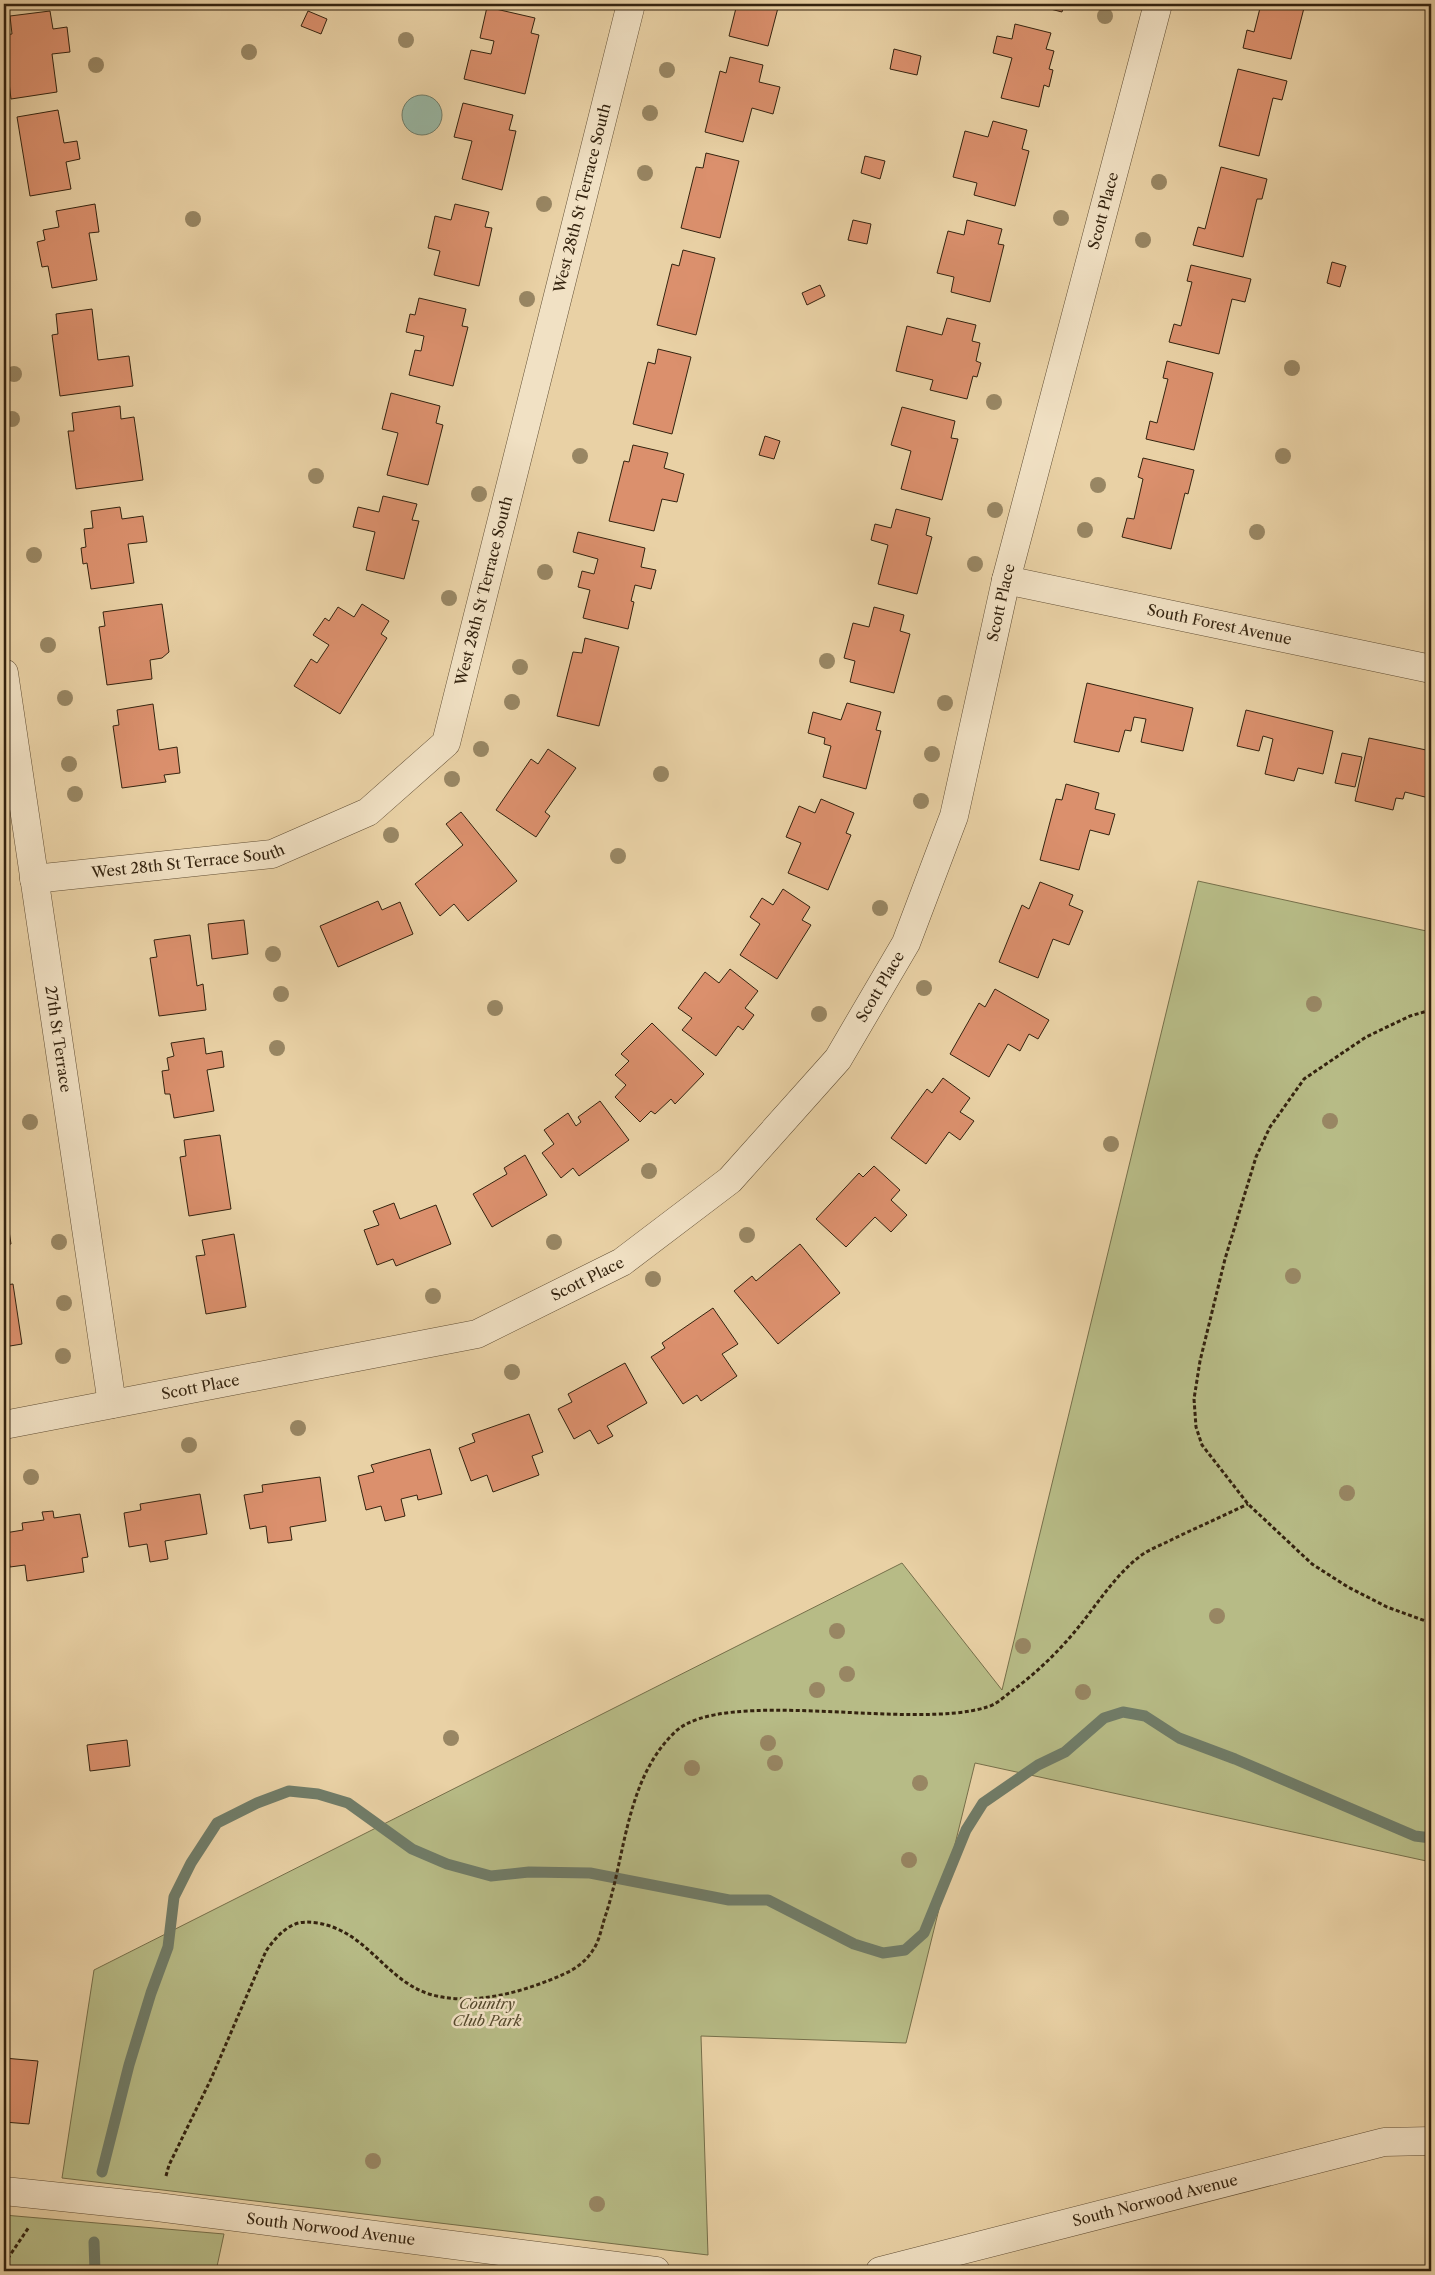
<svg xmlns="http://www.w3.org/2000/svg" width="1435" height="2275" viewBox="0 0 1435 2275" font-family="'Libre Caslon Text',serif">
<style>
.green{fill:#b7bb86;stroke:#766f4a}
.water{fill:#98b7a4;stroke:#707c68}
.lines{fill:none;stroke-linecap:round;stroke-linejoin:round}
.stream{stroke:#707c68;stroke-width:11}
.building{fill:#db906d;stroke:#34230f}
.minor-casing{stroke:#614e34;stroke-width:29}
.path{stroke:#34230f;stroke-width:3;stroke-dasharray:4 2.5;stroke-linecap:butt}
.minor{stroke:#f1e1c4;stroke-width:28}
.tree{fill:#988663}
.labels{text-anchor:middle;stroke-width:5;stroke-linejoin:round;paint-order:stroke}
.street-label{font-size:15px;fill:#34230f;stroke:#f1e1c4}
.park-label{font-size:15px;font-style:italic;fill:#55492d;stroke:#f1e1c4}
</style>
<rect width="100%" height="100%" fill="#e9d1a5"/>
<filter id="stains"><feTurbulence type="fractalNoise" baseFrequency=".004" numOctaves="4"/><feColorMatrix values="0 0 0 0 .2 0 0 0 0 .09 0 0 0 0 .02 0 0 0 .5 -.17"/></filter>
<radialGradient id="worn" r=".72"><stop offset=".6" stop-color="#630" stop-opacity="0"/><stop offset="1" stop-color="#630" stop-opacity=".3"/></radialGradient>
<path class="green" d="M1198,881L1431,932V1862L975,1763L906,2043L701,2036L708,2255L62,2178L94,1970L902,1563L1002,1690Z
M4,2215L224,2234L216,2271H4Z"/>
<path class="water" d="M402 115a20 20 0 1 1 40 0a20 20 0 1 1-40 0Z"/>
<g class="lines">
<path class="stream" d="M102,2172L129,2065L151,1993L168,1947L174,1897L191,1863L217,1823L257,1803L289,1791L318,1794L348,1803L412,1849L447,1864L491,1876L529,1872L590,1873L729,1900H768L854,1944L883,1953L905,1950L924,1933L966,1830L983,1803L1038,1765L1065,1752L1104,1718L1123,1712L1145,1716L1179,1738L1235,1759L1415,1836L1431,1838
M94,2242L95,2271"/>
</g>
<path class="building" d="M737,4H779L768,46L729,36Z
M1031,4H1064L1062,12Z
M1261,4H1305L1291,59L1243,48L1247,30L1254,32Z
M487,7L535,18L531,33L539,35L525,94L464,79L471,50L491,54L494,41L480,38Z
M50,11L53,29L67,27L70,52L52,54L57,92L11,99L4,41V35L12,34L10,16Z
M308,11L327,19L321,34L301,26Z
M1015,24L1051,33L1046,49L1054,51L1049,69L1053,70L1049,87L1044,85L1039,107L1001,98L1012,58L993,53L997,36L1012,39Z
M894,49L921,56L917,75L890,69Z
M730,57L763,65L759,82L780,87L773,114L752,108L743,142L705,132L720,71L726,73Z
M1238,69L1287,81L1282,100L1273,98L1259,156L1219,146Z
M463,103L513,115L509,130L516,131L502,190L462,179L472,141L454,137Z
M58,110L64,143L77,141L80,159L66,162L71,189L30,196L17,117Z
M993,121L1027,130L1022,149L1029,151L1015,206L974,195L977,183L953,177L965,131L988,137Z
M706,153L739,161L720,238L681,228L696,167L703,168Z
M865,156L885,161L880,179L861,173Z
M1221,167L1267,179L1262,199H1257L1243,257L1193,245L1198,227L1205,229Z
M95,204L99,232L89,233L97,280L52,288L48,266L42,267L37,242L45,240L43,230L59,227L56,211Z
M455,204L489,212L485,227L492,228L479,286L434,275L440,251L428,248L435,216L451,220Z
M853,220L871,224L867,244L848,240Z
M967,220L1002,229L998,244L1004,245L990,302L951,292L954,277L937,273L948,231L964,235Z
M683,250L715,258L696,335L657,325L672,264L679,266Z
M1332,262L1346,266L1340,287L1327,283Z
M1191,265L1251,279L1245,302L1232,299L1219,354L1169,342L1174,324L1181,326L1192,282L1187,281Z
M820,285L825,296L807,305L802,293Z
M419,298L466,309L462,326L468,327L453,386L409,375L415,350L421,351L424,336L406,332L410,314L415,315Z
M92,309L98,360L129,356L133,386L60,396L52,335L58,334L56,314Z
M947,318L976,325L972,341L980,343L976,361L981,363L977,377L973,376L967,399L930,390L933,380L896,371L907,326L942,335Z
M658,349L691,357L672,434L633,424L648,362L655,364Z
M1167,361L1213,373L1194,450L1146,439L1150,421L1157,423L1168,379L1163,378Z
M391,393L440,406L436,423L443,425L428,485L387,475L398,433L382,429Z
M120,406L121,419L134,417L143,480L76,489L68,431H74L72,413Z
M902,407L955,421L951,438L958,439L942,500L901,489L911,451L891,445Z
M765,436L780,441L774,459L759,455Z
M633,445L668,453L664,468L684,474L677,502L662,499L654,531L609,521L624,461L629,462Z
M1143,458L1194,470L1188,494L1185,493L1171,549L1122,537L1127,518L1134,519L1143,479L1138,477Z
M383,496L417,504L412,520L419,521L404,579L366,570L375,532L353,527L358,507L379,512Z
M120,507L122,519L143,516L147,542L128,544L134,583L91,589L87,563L83,564L81,548L86,547L84,529L93,528L91,511Z
M896,509L930,518L926,535L932,537L917,594L878,584L888,545L871,540L875,524L891,528Z
M578,532L645,548L641,567L656,570L651,589L635,585L631,601L634,602L628,629L583,618L590,590L578,587L582,571L594,574L598,559L573,552Z
M162,604L169,652L162,658L150,660L152,679L107,685L99,627L105,626L103,612Z
M362,604L389,621L381,634L387,638L340,714L294,686L311,659L317,663L329,645L313,635L325,618L329,621L338,607L354,617Z
M874,607L904,615L900,631L910,634L894,693L850,682L855,661L844,658L853,623L869,627Z
M585,638L619,647L599,726L557,716L573,652L582,653Z
M1087,683L1193,708L1183,751L1141,742L1146,719L1134,717L1131,731L1125,730L1119,752L1074,742Z
M847,703L881,712L876,730L881,731L866,789L823,777L831,746L824,744L825,738L808,733L813,712L841,720Z
M153,704L159,750L177,747L180,773L164,775L166,782L122,788L113,726L119,725L117,710Z
M1246,710L1333,731L1323,774L1298,768L1294,781L1265,774L1273,739L1263,736L1259,751L1237,746Z
M1369,738L1431,751L1429,798L1405,792L1403,799L1396,798L1393,810L1355,801Z
M548,749L576,768L545,812L550,816L536,837L496,810L531,759L538,764Z
M1342,753L1362,757L1355,787L1335,783Z
M1066,784L1099,793L1095,809L1115,814L1109,835L1090,830L1079,870L1040,860L1056,799L1062,800Z
M821,799L854,813L846,833L851,835L828,890L788,873L801,843L786,837L799,806L815,813Z
M461,812L517,881L468,921L454,904L440,916L415,884L463,845L446,824Z
M1040,882L1073,895L1069,905L1083,911L1069,945L1053,939L1038,978L999,962L1022,905L1029,909Z
M783,889L810,907L802,920L811,925L777,979L740,955L760,924L750,917L762,898L773,905Z
M378,901L382,910L400,902L413,934L338,967L320,926Z
M244,920L248,954L212,959L208,924Z
M190,935L197,986L203,984L206,1010L159,1016L150,958L157,957L154,940Z
M730,969L758,991L745,1008L754,1015L743,1030L738,1026L716,1056L682,1030L692,1018L678,1008L705,972L719,983Z
M995,989L1049,1020L1038,1039L1029,1034L1020,1051L1008,1044L989,1077L950,1054L979,1003L985,1007Z
M652,1023L704,1074L675,1104L671,1099L655,1114L651,1111L640,1122L615,1097L626,1085L615,1075L629,1061L621,1054Z
M204,1038L206,1054L222,1051L224,1067L207,1070L214,1111L174,1118L170,1094H165L162,1071L169,1070L167,1058L174,1056L171,1043Z
M943,1078L970,1098L960,1112L974,1121L960,1140L949,1132L926,1164L891,1138L927,1089L932,1093Z
M600,1101L629,1140L579,1176L573,1168L561,1178L542,1153L554,1144L544,1130L568,1113L576,1126L581,1122L578,1117Z
M220,1135L231,1209L189,1216L180,1157L186,1156L184,1140Z
M525,1155L547,1195L492,1227L473,1194L507,1174L504,1168Z
M874,1166L900,1190L891,1200L907,1215L891,1232L875,1217L846,1247L816,1219L859,1173L863,1177Z
M4,1198L11,1244L4,1245Z
M394,1203L400,1219L436,1205L451,1244L396,1266L393,1259L377,1265L364,1230L379,1225L373,1211Z
M234,1234L246,1307L206,1314L196,1256L205,1255L202,1240Z
M800,1244L840,1293L778,1344L734,1291L752,1276L756,1281Z
M4,1269L6,1285L13,1284L22,1344L4,1347Z
M713,1308L738,1344L722,1354L737,1376L701,1401L697,1395L683,1404L651,1357L665,1348L662,1343Z
M625,1363L647,1403L607,1426L613,1436L598,1444L590,1430L574,1439L558,1409L572,1402L568,1394Z
M529,1414L543,1452L532,1456L539,1475L493,1492L487,1475L471,1481L459,1448L475,1442L472,1434Z
M430,1449L442,1494L418,1500L417,1495L401,1499L405,1516L385,1521L381,1506L366,1510L358,1476L374,1472L371,1465Z
M320,1477L326,1521L290,1527L292,1540L268,1543L266,1526L250,1529L244,1495L263,1492L262,1485Z
M200,1494L207,1534L165,1541L168,1559L150,1562L147,1544L129,1547L124,1513L141,1510L140,1504Z
M53,1511L54,1518L80,1514L88,1557L82,1558L84,1572L27,1581L25,1565L10,1567L5,1533L23,1530L22,1523L44,1520L42,1512Z
M127,1740L130,1766L90,1771L87,1745Z
M4,2058L38,2061L29,2124L4,2122Z"/>
<g class="lines">
<defs>
<g id="minor">
<path id="s1" d="M1006,580L1431,669"/>
<path id="s2" d="M4,673L112,1404"/>
<path id="s3" d="M34,879L272,854L368,812L446,743L631,4"/>
<path id="s4" d="M4,1425L477,1334L622,1262L730,1180L838,1059L906,943L954,816L1006,580L1158,4"/>
<path id="s5" d="M4,2191L157,2207L656,2271"/>
<path id="s6" d="M880,2271L1384,2142L1431,2141"/>
</g>
</defs>
<use href="#minor" class="minor-casing"/>
<path class="path" d="M1431,1010L1410,1016L1366,1037L1304,1079L1270,1127L1256,1157L1225,1259L1200,1361L1194,1399L1196,1427L1202,1445L1248,1504L1312,1564L1348,1587L1387,1607L1431,1623
M166,2176L169,2165L211,2079L266,1951C273,1941 282,1930 293,1925C301,1921 309,1922 318,1923C368,1932 384,1979 429,1994C472,2007 524,1992 564,1974C576,1969 587,1960 593,1950C600,1940 602,1925 606,1914C626,1853 626,1779 675,1732C723,1686 913,1731 987,1707C996,1705 1005,1696 1013,1690C1038,1672 1062,1648 1081,1624C1100,1600 1116,1575 1139,1557C1149,1549 1162,1545 1173,1539C1198,1527 1223,1516 1248,1504
M4,2264L29,2227"/>
<use href="#minor" class="minor"/>
</g>
<g class="tree">
<circle cx="1105" cy="16" r="8"/>
<circle cx="406" cy="40" r="8"/>
<circle cx="249" cy="52" r="8"/>
<circle cx="96" cy="65" r="8"/>
<circle cx="667" cy="70" r="8"/>
<circle cx="650" cy="113" r="8"/>
<circle cx="645" cy="173" r="8"/>
<circle cx="1159" cy="182" r="8"/>
<circle cx="544" cy="204" r="8"/>
<circle cx="1061" cy="218" r="8"/>
<circle cx="193" cy="219" r="8"/>
<circle cx="1143" cy="240" r="8"/>
<circle cx="527" cy="299" r="8"/>
<circle cx="1292" cy="368" r="8"/>
<circle cx="14" cy="374" r="8"/>
<circle cx="994" cy="402" r="8"/>
<circle cx="12" cy="419" r="8"/>
<circle cx="580" cy="456" r="8"/>
<circle cx="1283" cy="456" r="8"/>
<circle cx="316" cy="476" r="8"/>
<circle cx="1098" cy="485" r="8"/>
<circle cx="479" cy="494" r="8"/>
<circle cx="995" cy="510" r="8"/>
<circle cx="1085" cy="530" r="8"/>
<circle cx="1257" cy="532" r="8"/>
<circle cx="34" cy="555" r="8"/>
<circle cx="975" cy="564" r="8"/>
<circle cx="545" cy="572" r="8"/>
<circle cx="449" cy="598" r="8"/>
<circle cx="48" cy="645" r="8"/>
<circle cx="827" cy="661" r="8"/>
<circle cx="520" cy="667" r="8"/>
<circle cx="65" cy="698" r="8"/>
<circle cx="512" cy="702" r="8"/>
<circle cx="945" cy="703" r="8"/>
<circle cx="481" cy="749" r="8"/>
<circle cx="932" cy="754" r="8"/>
<circle cx="69" cy="764" r="8"/>
<circle cx="661" cy="774" r="8"/>
<circle cx="452" cy="779" r="8"/>
<circle cx="75" cy="794" r="8"/>
<circle cx="921" cy="801" r="8"/>
<circle cx="391" cy="835" r="8"/>
<circle cx="618" cy="856" r="8"/>
<circle cx="880" cy="908" r="8"/>
<circle cx="273" cy="954" r="8"/>
<circle cx="924" cy="988" r="8"/>
<circle cx="281" cy="994" r="8"/>
<circle cx="1314" cy="1004" r="8"/>
<circle cx="495" cy="1008" r="8"/>
<circle cx="819" cy="1014" r="8"/>
<circle cx="277" cy="1048" r="8"/>
<circle cx="1330" cy="1121" r="8"/>
<circle cx="30" cy="1122" r="8"/>
<circle cx="1111" cy="1144" r="8"/>
<circle cx="649" cy="1171" r="8"/>
<circle cx="747" cy="1235" r="8"/>
<circle cx="59" cy="1242" r="8"/>
<circle cx="554" cy="1242" r="8"/>
<circle cx="1293" cy="1276" r="8"/>
<circle cx="653" cy="1279" r="8"/>
<circle cx="433" cy="1296" r="8"/>
<circle cx="64" cy="1303" r="8"/>
<circle cx="63" cy="1356" r="8"/>
<circle cx="512" cy="1372" r="8"/>
<circle cx="298" cy="1428" r="8"/>
<circle cx="189" cy="1445" r="8"/>
<circle cx="31" cy="1477" r="8"/>
<circle cx="1347" cy="1493" r="8"/>
<circle cx="1217" cy="1616" r="8"/>
<circle cx="837" cy="1631" r="8"/>
<circle cx="1023" cy="1646" r="8"/>
<circle cx="847" cy="1674" r="8"/>
<circle cx="817" cy="1690" r="8"/>
<circle cx="1083" cy="1692" r="8"/>
<circle cx="451" cy="1738" r="8"/>
<circle cx="768" cy="1743" r="8"/>
<circle cx="775" cy="1763" r="8"/>
<circle cx="692" cy="1768" r="8"/>
<circle cx="920" cy="1783" r="8"/>
<circle cx="909" cy="1860" r="8"/>
<circle cx="373" cy="2161" r="8"/>
<circle cx="597" cy="2204" r="8"/>
</g>
<g class="labels">
<g class="street-label">
<text dy="5" stroke="none"><textPath href="#s3" startOffset="1010">West 28th St Terrace South</textPath></text>
<text dy="5" stroke="none"><textPath href="#s4" startOffset="1835">Scott Place</textPath></text>
<text dy="5" stroke="none"><textPath href="#s3" startOffset="605">West 28th St Terrace South</textPath></text>
<text dy="5" stroke="none"><textPath href="#s4" startOffset="1430">Scott Place</textPath></text>
<text dy="5" stroke="none"><textPath href="#s1" startOffset="218">South Forest Avenue</textPath></text>
<text dy="5" stroke="none"><textPath href="#s3" startOffset="155">West 28th St Terrace South</textPath></text>
<text dy="5" stroke="none"><textPath href="#s4" startOffset="1025">Scott Place</textPath></text>
<text dy="5" stroke="none"><textPath href="#s2" startOffset="370">27th St Terrace</textPath></text>
<text dy="5" stroke="none"><textPath href="#s4" startOffset="605">Scott Place</textPath></text>
<text dy="5" stroke="none"><textPath href="#s4" startOffset="200">Scott Place</textPath></text>
<text dy="5" stroke="none"><textPath href="#s6" startOffset="284">South Norwood Avenue</textPath></text>
<text dy="5" stroke="none"><textPath href="#s5" startOffset="329">South Norwood Avenue</textPath></text>
</g>
<g class="park-label">
<text x="487" y="2009">Country<tspan x="487" dy="17">Club Park</tspan></text>
</g>
</g>
<rect width="1435" height="2275" fill="none" stroke="#e9d1a5" stroke-width="20"/>
<rect x="5" y="5" width="1425" height="2265" fill="none" stroke="#34230f" stroke-width="2.5"/>
<rect x="10" y="10" width="1415" height="2255" fill="none" stroke="#34230f"/>
<rect width="100%" height="100%" filter="url(#stains)"/>
<rect width="100%" height="100%" fill="url(#worn)"/>
</svg>
